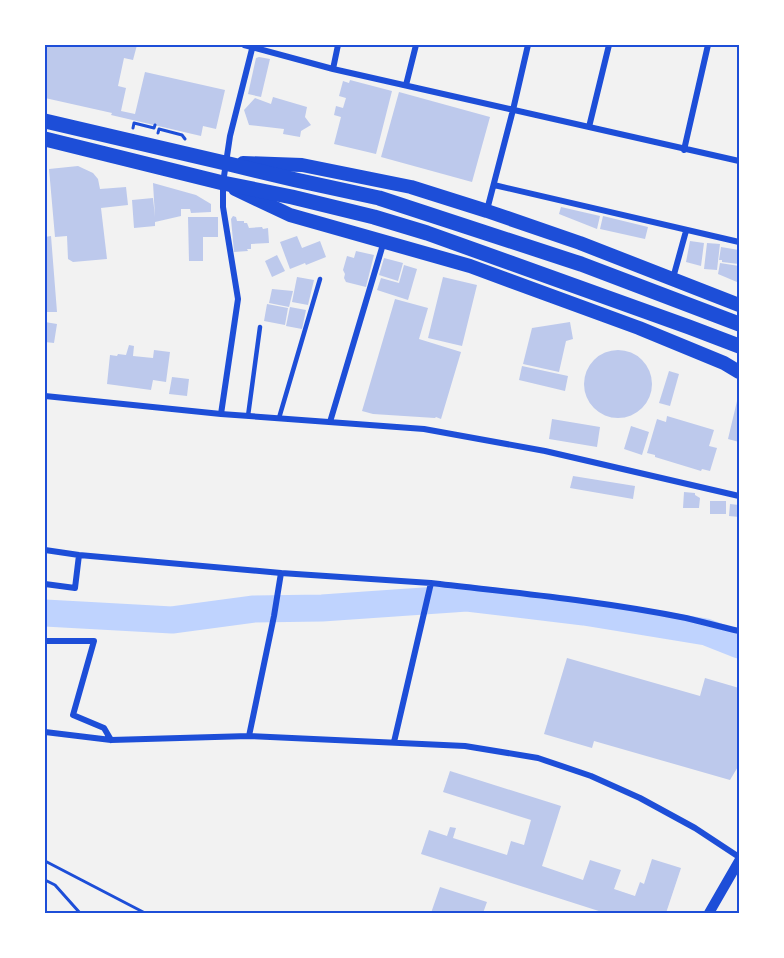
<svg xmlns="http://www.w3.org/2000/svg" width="784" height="958" viewBox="0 0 784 958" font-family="Quicksand,sans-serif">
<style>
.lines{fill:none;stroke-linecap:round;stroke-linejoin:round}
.river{stroke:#bfd3fe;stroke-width:27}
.building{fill:#bdc9ec}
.path{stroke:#1d4ed8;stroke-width:3}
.service{stroke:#1d4ed8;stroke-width:4.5}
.minor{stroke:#1d4ed8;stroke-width:6}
.tertiary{stroke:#1d4ed8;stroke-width:10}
.primary{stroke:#1d4ed8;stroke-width:14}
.trunk{stroke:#1d4ed8;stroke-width:15}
.neatline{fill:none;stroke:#1d4ed8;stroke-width:2}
</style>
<rect width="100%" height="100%" fill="#f2f2f2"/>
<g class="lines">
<path class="river" d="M45,613L172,620L254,609L322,608L467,598L584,612L706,632L739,645"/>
</g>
<path class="building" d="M45,45H137L133,60L124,58L118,86L126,88L121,111L135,114L145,72L225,90L216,129L203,126L201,136L111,115L112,113L45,98Z
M259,57L270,59L261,97L248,94L256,58Z
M350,80L392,91L376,154L334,144L341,117L334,115L336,106L343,108L346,98L339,96L343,81L349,83Z
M399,92L490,117L472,182L381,157Z
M273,97L307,107L305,117L311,125L301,131L300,137L283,134L284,129L249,125L244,110L255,98L271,104Z
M78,166L93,173L98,179L100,189L126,187L128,205L101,208L107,259L73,262L68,259L67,236L55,237L49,169Z
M153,183L196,195L211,204V212L191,213L190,209H181V216L155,222V226L134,228L132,200L153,198L155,217Z
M561,207L600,216L597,229L559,214Z
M233,216L236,217L237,221H244V223H247L249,228L262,227L263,229L268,228L269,243L251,244V249H247L248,251L234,252L231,219Z
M603,216L648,227L645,239L600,229Z
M188,217H218V237H203V261H189Z
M51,236L57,312H45V237Z
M297,236L302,248L320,241L326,257L306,265L305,263L290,269L280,242Z
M690,241L704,243L701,266L686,262Z
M707,243L720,244L717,270L704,269Z
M721,247L739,250V264L722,262V260H719Z
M356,251L374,255L366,287L346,282L344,278L345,274L343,270L347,256L354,258Z
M277,255L285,271L272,277L265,261Z
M384,258L403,263L398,281L379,275Z
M720,263L739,266V281L737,282L718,274Z
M404,265L417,269L408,300L377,290L381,278L399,283Z
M297,277L314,280L308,305L292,302Z
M443,277L477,285L462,346L428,338Z
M272,289L293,291L289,307L269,303Z
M395,299L428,308L419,339L461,352L441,419L436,417L435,418L373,414L362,411Z
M267,304L288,308L285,325L264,321Z
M290,307L306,310L302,329L286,326Z
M45,322L57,324L54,343L45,342Z
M570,322L573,339L566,341L559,372L523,364L532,328Z
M129,345L134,346L133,356L153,358L154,350L170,352L166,382L153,380L151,390L107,384L110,355L117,356L118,354L126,355Z
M584 384a34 34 0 1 1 68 0a34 34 0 1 1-68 0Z
M522,366L568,376L565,391L519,380Z
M669,371L679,374L670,406L659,403Z
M172,377L189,379L187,396L169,394Z
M737,401H739V442L728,439Z
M667,416L714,430L709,446L717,448L710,471L702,469L701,471L655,457V455L647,453L657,419L666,422Z
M552,419L600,427L597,447L549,439Z
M631,426L649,432L642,455L624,449Z
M573,476L635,486L633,499L570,488Z
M684,492L695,493V495L700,498L699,508H683Z
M710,501H726V514H710Z
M730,504L739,505V517L729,516Z
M567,658L700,696L705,678L739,688V765L730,780L594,741L592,748L544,734Z
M450,771L561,806L542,866L583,880L590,860L621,870L614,889L635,896L640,882L644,884L652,859L681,868L666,913H605L421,854L429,830L447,836L450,827L456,828L453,838L507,855L511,841L524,845L531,820L443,792Z
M440,887L487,902L483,913H431Z"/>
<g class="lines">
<path class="path" d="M133,128L134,123L154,128L155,125
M158,133L159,129L182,135L185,139
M45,861L145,913
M45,880L55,885L80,913"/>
<path class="service" d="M248,416L260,327
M279,418L320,279"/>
<path class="minor" d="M244,45L333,69L739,161
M333,69L338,45
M406,85L416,45
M589,127L609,45
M684,150L708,45
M494,185L739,242
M487,210L513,110L528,45
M673,278L686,231
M45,396L221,414L424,429L545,451L739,496
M221,414L238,299L223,207V183L230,136L253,45
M330,422L384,241
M45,550L79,555L281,573L431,583L394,742
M431,583C516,593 602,601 686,618C703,622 721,627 739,631
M45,584L75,588L79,555
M45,641H94L73,715L104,728L111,740
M45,732L111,740L249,736L465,746L538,758L591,776L640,798L695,828L739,857
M249,736L274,616L281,573"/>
<path class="tertiary" d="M709,913L739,861"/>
<path class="primary" d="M243,163L302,165L411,187L487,211L580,243L739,305
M235,189L290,215L470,266L639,328L724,363L739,372"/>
<path class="trunk" d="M45,121L225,163L296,180L379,198L581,264L739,324
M45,139L223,183L292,197L374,217L427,233L689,327L739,346"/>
</g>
<rect width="784" height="958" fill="none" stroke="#ffffff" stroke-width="93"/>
<rect x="46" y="46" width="692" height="866" class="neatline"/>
</svg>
